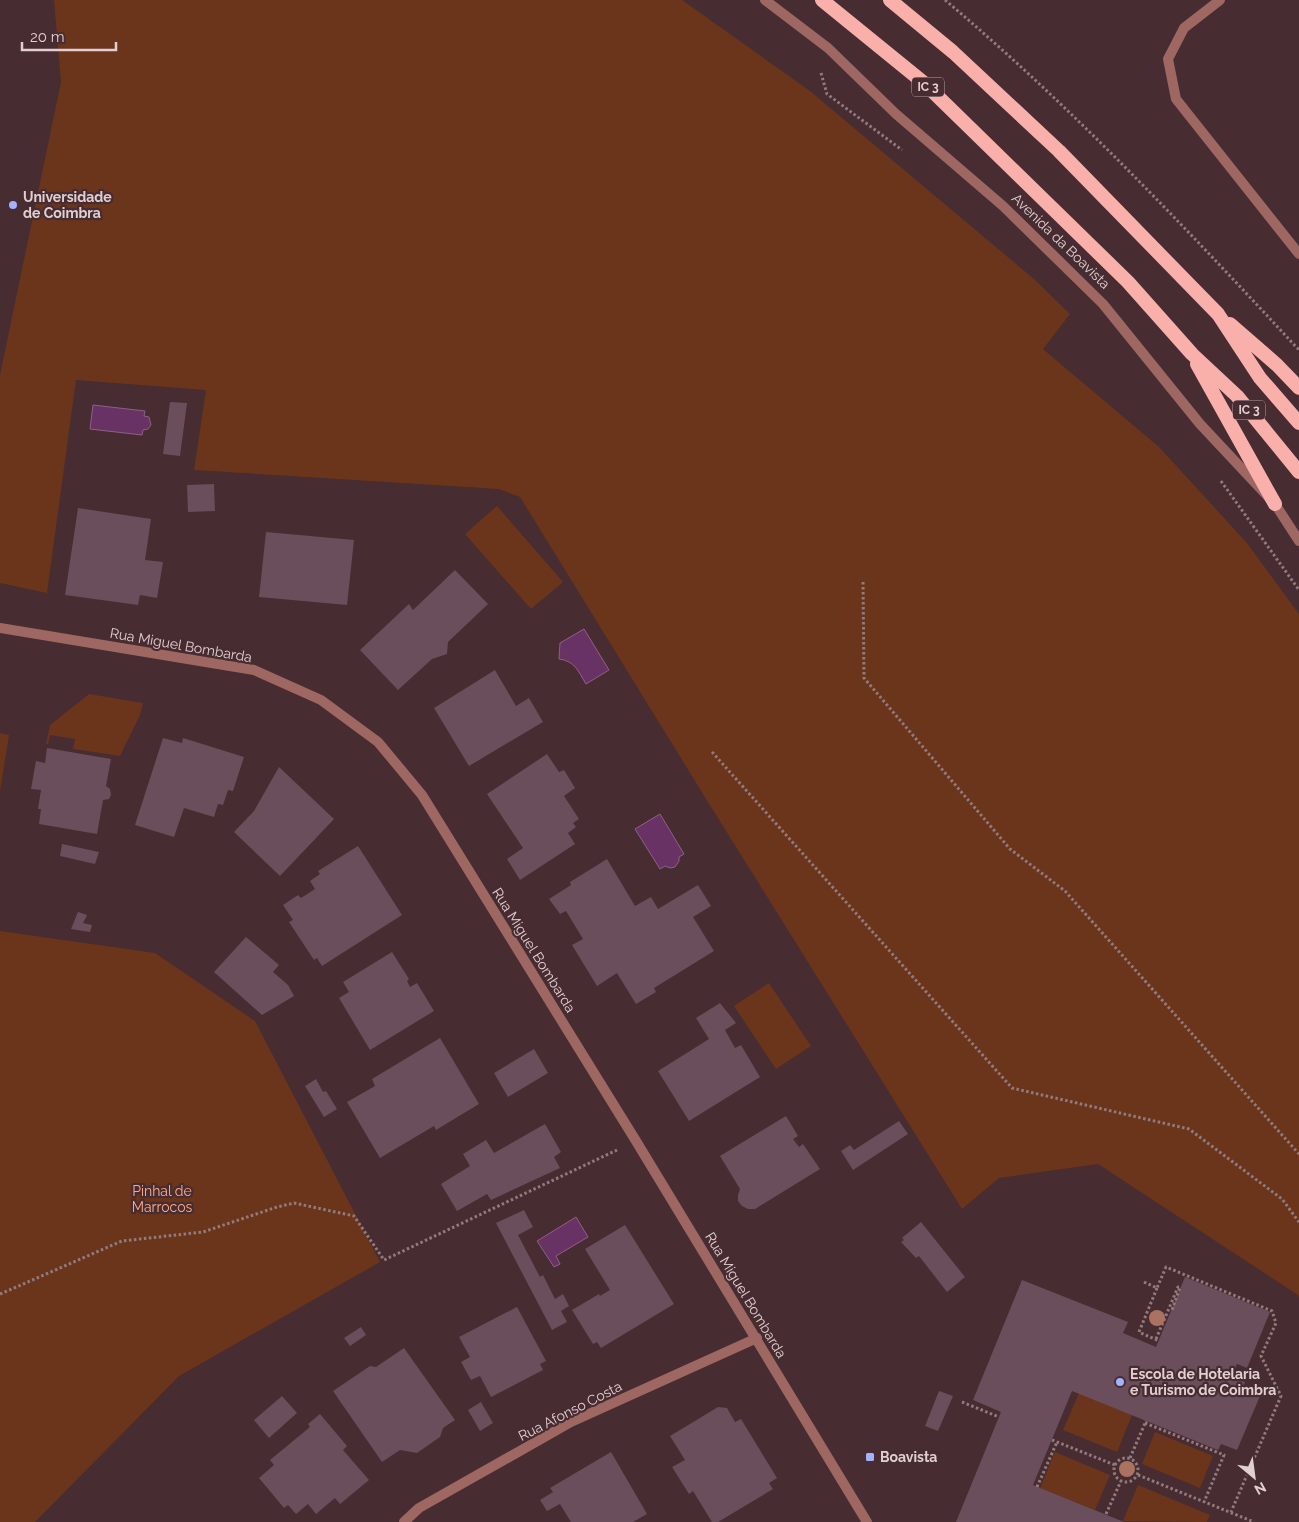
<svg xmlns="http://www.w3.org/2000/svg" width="1299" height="1522" viewBox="0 0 1299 1522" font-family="Raleway,sans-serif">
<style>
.green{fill:#6b351c}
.water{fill:#693264;stroke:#8d6185}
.building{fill:#6a4e5c}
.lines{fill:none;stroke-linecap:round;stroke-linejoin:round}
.path{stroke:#927b7f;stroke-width:3;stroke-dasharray:2.5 2.5;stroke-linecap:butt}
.service{stroke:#9f6761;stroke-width:10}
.minor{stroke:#9f6761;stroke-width:10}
.tertiary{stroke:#9f6761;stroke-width:10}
.trunk{stroke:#fab0aa;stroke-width:14}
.tree{fill:#ab7261}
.poi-dot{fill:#a4b1fc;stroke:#472c31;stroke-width:2}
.labels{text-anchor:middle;stroke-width:4.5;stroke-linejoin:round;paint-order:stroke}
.shield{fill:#472c31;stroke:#b39ea1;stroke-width:1}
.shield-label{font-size:12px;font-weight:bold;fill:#e1cfd1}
.poi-label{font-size:14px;font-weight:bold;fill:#e1cfd1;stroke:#472c31;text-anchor:start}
.street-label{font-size:14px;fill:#e1cfd1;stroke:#472c31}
.park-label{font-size:14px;fill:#fcac89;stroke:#472c31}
</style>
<rect width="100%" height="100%" fill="#472c31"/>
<path class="green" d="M54,0H682L810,91L1034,279L1070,314L1043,349L1159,447L1247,543L1299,614V1297L1298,1295L1098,1164L999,1178L962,1209L708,802L520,497L499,489L194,470L206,390L76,380L47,593L0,583V375L61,82Z
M497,506L563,582L531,609L465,534Z
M89,694L143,703L140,715L120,756L73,749L75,739L50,735L48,744H46L50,725Z
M0,733L9,735L0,791Z
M0,931L155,953L255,1021L380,1262L179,1376L35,1522H0Z
M769,983L811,1046L776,1069L734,1006Z
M1079,1393L1132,1415L1117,1452L1063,1430Z
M1155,1432L1213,1456L1200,1488L1142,1464Z
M1055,1452L1110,1475L1095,1510L1040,1488Z
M1138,1485L1210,1515L1207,1522L1123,1521Z"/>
<path class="water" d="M93,405L145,411L144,416L149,417L151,425L148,429L143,430L142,435L90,429Z
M584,629L609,670L586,684C578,671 575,661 559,659L560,643Z
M660,814L684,854L679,857V861L675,867L670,868L665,866L660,869L635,829Z
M576,1217L588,1237L556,1256L560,1264L554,1267L537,1241Z"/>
<path class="building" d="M170,402L187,403L180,456L163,454Z
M214,484L215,511L188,512L187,485Z
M78,508L151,519L145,560L163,562L157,598L140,595L138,605L65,595Z
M266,532L354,540L347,605L259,597Z
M455,570L488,604L448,642L447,654L432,659L398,690L360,650L409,604L413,610Z
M495,670L516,706L529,698L543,722L469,766L434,708Z
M163,738L182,743L183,738L244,757L233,791L228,790L223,805L218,804L214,817L184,808L174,837L135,825Z
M47,748L111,759L106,786L110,789L111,795L109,799L103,800L97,834L39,824L41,809H38L41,790L31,789L36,761L45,763Z
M547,754L559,772L564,770L575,788L564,796L579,819L573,823L576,827L568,833L575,844L520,880L507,859L523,848L487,794Z
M279,767L334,819L280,876L234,832L254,811Z
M62,844L99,852L95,864L60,856Z
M358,846L402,915L322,966L317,958L314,960L289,922L293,920L283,905L298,895L301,898L315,889L310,881L320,874L318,871Z
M607,859L635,906L651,897L658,909L698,885L711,906L693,917L714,951L654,988L656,992L636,1004L617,973L597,986L572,945L583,939L566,911L560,914L549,899L571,885L570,882Z
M78,912L87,915L83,923L92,925L90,932L71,929Z
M246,937L279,965L273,972L288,985L294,996L262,1015L214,972Z
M392,952L409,979L407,981L410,987L417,983L434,1011L370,1050L339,998L349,992L343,982Z
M720,1003L736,1023L725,1030L735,1048L741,1045L760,1077L689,1121L658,1071L709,1039L696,1018Z
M440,1038L479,1104L436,1130L434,1126L380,1158L347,1102L375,1086L372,1079Z
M534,1049L548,1073L508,1097L494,1073Z
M316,1079L323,1092L326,1091L337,1109L324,1117L305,1086Z
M786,1116L798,1136L793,1139L799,1147L803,1144L820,1169L755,1209H748L742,1206L738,1201V1195L740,1189L720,1156Z
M899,1121L908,1134L853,1170L841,1151L850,1145L854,1150Z
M545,1124L561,1152L554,1157L560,1168L491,1200L487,1194L457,1211L441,1184L470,1166L463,1154L486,1140L494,1153Z
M524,1210L533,1227L518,1235L540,1277L543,1275L555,1299L563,1294L569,1306L561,1311L567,1322L552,1330L496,1223Z
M921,1222L965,1277L947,1292L919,1256L916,1258L901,1242L904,1240L902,1238Z
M625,1225L674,1304L601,1348L597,1342L593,1344L572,1310L599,1294L600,1296L610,1290L585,1249Z
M1185,1277L1270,1312L1247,1368L1237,1364L1231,1377L1245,1382L1242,1389L1260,1396L1237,1450L1221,1444L1218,1450L1072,1391L1033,1485L1124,1522H956L1001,1412L973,1400L1022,1280L1128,1322L1123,1333L1156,1347Z
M517,1307L546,1361L540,1364L543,1370L491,1397L480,1376L471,1380L461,1362L470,1357L459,1337Z
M361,1327L366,1335L350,1346L344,1338Z
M404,1348L455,1420L443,1428L440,1437L417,1453L400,1450L382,1462L333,1391L370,1366L376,1367Z
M939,1391L953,1396L938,1431L925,1426Z
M282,1396L297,1413L269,1438L254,1420Z
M481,1402L493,1423L480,1431L468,1410Z
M718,1407L727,1408L735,1422L741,1419L777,1478L769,1483L773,1489L718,1522H712L693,1491L689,1494L672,1467L685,1460L670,1436Z
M320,1414L347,1446L343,1450L369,1480L340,1504L335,1498L316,1514L308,1504L296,1514L288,1505L284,1508L259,1478L274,1465L270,1460L310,1427L308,1424Z
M611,1452L647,1514L633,1522H571L560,1504L547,1511L540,1500L553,1492L550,1488Z"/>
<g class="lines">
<path class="path" d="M945,0C1072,107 1186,228 1299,350
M821,73L827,94L902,150
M1221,481L1299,590
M863,582L864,678L1010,849L1065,891L1299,1154
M712,752L1012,1088L1189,1129L1282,1199L1299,1222
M1144,1282L1157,1288L1166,1267L1272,1311L1276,1323L1261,1356L1281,1396L1231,1512
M1157,1288L1139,1332L1159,1341
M0,1294L122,1241L203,1232L277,1207L294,1203L354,1216L384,1260L617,1150
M1156,1339L1178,1287H1180L1172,1310
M962,1402L999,1417
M1145,1423L1224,1455L1204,1502
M1052,1440L1115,1465
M1114 1470a12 12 0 1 1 24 0a12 12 0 1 1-24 0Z
M1130,1458L1146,1421
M1138,1475L1254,1522
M1037,1487L1057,1442
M1106,1514L1121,1481"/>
<path class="service" d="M1220,0L1184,28L1168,59L1176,99L1299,254"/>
<path class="minor" d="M765,0L828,48L896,114L1003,206L1103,304L1200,424L1275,504L1299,541
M404,1522L419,1508L571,1422L757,1338"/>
<path class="tertiary" d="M0,628L254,670L321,700L378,742L422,795L636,1141L867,1522"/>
<path class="trunk" d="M822,0L924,83L1128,282L1192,354L1237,396L1299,472
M890,0L953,52L1059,151L1218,314L1260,378L1299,423
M1230,324L1277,365L1299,388
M1197,364L1275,504"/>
</g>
<g class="tree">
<circle cx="1157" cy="1318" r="8"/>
<circle cx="1127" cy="1469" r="8"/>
</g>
<g class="poi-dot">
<circle cx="13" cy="205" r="5"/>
<circle cx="1120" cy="1382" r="5"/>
<rect x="865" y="1452" width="10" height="10" rx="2.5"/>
</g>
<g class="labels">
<g class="shield">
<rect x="912" y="77.5" width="32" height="19" rx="4"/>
<rect x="1233" y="400.5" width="32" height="19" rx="4"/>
</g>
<g class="shield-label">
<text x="928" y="91">IC 3</text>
<text x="1249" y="414">IC 3</text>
</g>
<g class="poi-label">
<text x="23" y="202">Universidade<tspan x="23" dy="16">de Coimbra</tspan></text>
<text x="1130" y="1379">Escola de Hotelaria<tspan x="1130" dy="16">e Turismo de Coimbra</tspan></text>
<text x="880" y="1462">Boavista</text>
</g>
<g class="street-label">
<text transform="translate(1061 241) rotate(44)" y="5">Avenida da Boavista</text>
<text transform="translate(181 645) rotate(10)" y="5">Rua Miguel Bombarda</text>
<text transform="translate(534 950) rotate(58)" y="5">Rua Miguel Bombarda</text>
<text transform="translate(746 1295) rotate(59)" y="5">Rua Miguel Bombarda</text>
<text transform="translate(570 1411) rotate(-27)" y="5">Rua Afonso Costa</text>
</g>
<g class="park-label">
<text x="162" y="1196">Pinhal de<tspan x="162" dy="16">Marrocos</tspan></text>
</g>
</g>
<g transform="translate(1254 1477) rotate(151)" stroke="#472c31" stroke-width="4" paint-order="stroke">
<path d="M0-4L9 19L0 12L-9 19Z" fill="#e1cfd1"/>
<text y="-8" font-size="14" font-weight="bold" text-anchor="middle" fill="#e1cfd1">N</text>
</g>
<path d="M22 42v8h94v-8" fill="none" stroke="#e1cfd1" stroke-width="2.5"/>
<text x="30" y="42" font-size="15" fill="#e1cfd1" stroke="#472c31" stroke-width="4" paint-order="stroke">20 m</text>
</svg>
